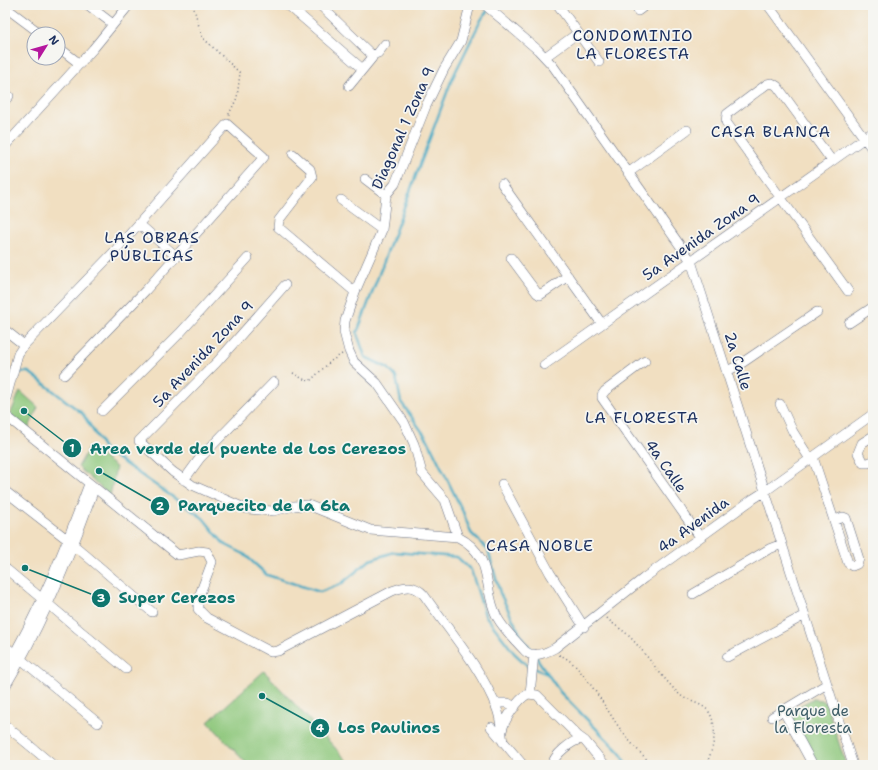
<svg xmlns="http://www.w3.org/2000/svg" width="878" height="770" viewBox="0 0 878 770" font-family="'Shantell Sans',sans-serif">
<style>
.green{fill:#8ec77c;stroke:#547b6d}
.lines{fill:none;stroke-linecap:round;stroke-linejoin:round}
.stream{stroke:#42a8c2;stroke-width:2.5}
.minor-casing{stroke:#666d81;stroke-width:10}
.path{stroke:#666d81;stroke-width:1.5;stroke-dasharray:1 3;stroke-linecap:butt}
.minor{stroke:#fff;stroke-width:9}
.labels{text-anchor:middle;stroke-width:3.5;stroke-linejoin:round;paint-order:stroke}
.street-label{font-size:15px;fill:#1b2f5e;stroke:#f6f6f2}
.park-label{font-size:15px;fill:#3e5d67;stroke:#f6f6f2}
.neighbourhood-label{font-size:16px;letter-spacing:1px;fill:#1b2f5e;stroke:#f6f6f2}
.leader{fill:none;stroke:#0f766e;stroke-width:1.5}
.callout-dot{fill:#0f766e;stroke:#f6f6f2;stroke-width:1.5}
.mark-label{font-size:12px;text-anchor:middle;font-weight:bold;fill:#fff}
.callout-label{font-size:16px;text-anchor:middle;font-weight:bold;fill:#0f766e;stroke:#f6f6f2;stroke-width:3.5;stroke-linejoin:round;paint-order:stroke}
</style>
<rect width="100%" height="100%" fill="#f6f6f2"/>
<filter id="ink" filterUnits="userSpaceOnUse"><feTurbulence type="fractalNoise" baseFrequency=".025" numOctaves="2"/><feDisplacementMap in="SourceGraphic" scale="8" xChannelSelector="R" yChannelSelector="G"/><feConvolveMatrix kernelMatrix="1 2 1 2 8 2 1 2 1" color-interpolation-filters="sRGB"/></filter>
<filter id="wash" filterUnits="userSpaceOnUse"><feTurbulence type="fractalNoise" baseFrequency=".012" numOctaves="4" result="noise"/><feDisplacementMap in="SourceGraphic" scale="16" xChannelSelector="R" yChannelSelector="G"/><feGaussianBlur stdDeviation="0.9" result="paint"/><feColorMatrix in="noise" values="0 0 0 0 0 0 0 0 0 0 0 0 0 0 0 0 0 1.4 0 .05"/><feComposite in="paint" operator="in"/></filter>
<g filter="url(#wash)">
<rect width="100%" height="100%" fill="#f1dfc1"/>
<path class="green" d="M20,391L38,407L28,430L10,415Z
M89,447L116,467L110,496L78,467Z
M264,671L351,765H248L208,722Z
M812,699L822,700L826,703L846,765H818C812,756 790,723 793,714C796,706 806,703 812,699Z"/>
<g class="lines">
<path class="stream" d="M488,10L481,20L452,79L357,333L365,357L388,368L396,377L401,402L428,440L463,512L471,533L488,550L500,593L520,634L533,652
M15,372H29L83,414L105,450L203,518L224,544L244,554L267,575L320,592L341,584L370,560L394,552L457,557L471,570L485,615L514,653L528,666L548,674
M536,657L560,692L620,753L628,765"/>
</g>
</g>
<g filter="url(#ink)">
<g class="lines">
<defs>
<path id="minor" d="M88,5L113,24
M288,5L359,66L363,67
M320,5L372,55
M485,5L538,50L553,66L691,261L853,765
M558,5L599,62
M768,5L873,150
M5,7L41,34
M638,11L646,5
M297,13L304,5
M58,47L80,64
M545,57L578,33
M349,86L372,58V55L378,53L385,44
M5,100L9,96
M5,146L93,49L129,5
M293,154L310,169L312,177L279,220L278,227L355,292
M832,161L777,86L772,83L767,84L727,114L726,122L848,291
M628,173L687,130
M365,179L386,195
M502,184L602,324
M341,200L382,230
M139,224L177,257
M511,258L537,293L540,295L568,276
M285,285L217,362L139,441L173,472L192,485L247,509L273,511L294,506L308,505L370,530L458,537C495,556 482,588 497,617C504,630 516,641 525,651C533,659 546,653 555,648L644,578L753,499L764,492L873,414
M849,323L873,307
M5,330L24,345
M645,361L605,391L602,395V398L700,537
M544,365L873,132
M727,371L739,365L817,312
M5,402L18,354L24,345L112,254L227,124L264,157L146,290L64,375
M780,404L793,432L810,459
M102,411L180,333L248,258
M5,415L178,555L199,551L207,552L212,562L198,599V609L207,618L271,652L278,651L392,591C405,586 414,584 424,595C449,631 481,667 497,709C501,719 501,731 503,742
M873,436L862,443L858,453L863,463H868L873,461
M813,457L848,563L852,566L857,564L859,559L846,518L843,517L835,520
M184,480L200,458L274,382
M502,484L550,573L584,627
M5,491L68,540L152,612
M458,537L445,500L422,473L414,444L404,422L377,383L354,362L349,351L344,332L345,321L355,292L382,230L386,195L395,184L426,106L444,69L461,41L470,5
M5,568L126,669
M693,594L769,549L782,544
M5,646L98,723
M727,657L805,615
M5,670C40,611 65,548 89,484
M5,687C42,625 70,557 94,489
M530,694L534,654
M494,703H508L515,707
M783,710L813,765
M772,717L827,684
M5,725L53,765
M491,727L523,765
M502,731C504,720 518,699 528,694L537,695L578,736L585,741L605,765
M552,765C554,755 572,740 582,739"/>
</defs>
<use href="#minor" class="minor-casing"/>
<path class="path" d="M193,5L202,37L240,73L237,98L228,116
M293,373L303,379L310,381L331,361L342,354
M607,618C613,625 622,629 628,635C647,654 661,677 680,695C688,702 703,703 709,712C719,728 713,750 706,765
M559,655C580,660 608,713 621,730C630,743 642,754 652,765"/>
<use href="#minor" class="minor"/>
</g>
</g>
<g class="labels">
<g class="street-label">
<text transform="translate(403 128) rotate(-66)" y="5">Diagonal 1 Zona 9</text>
<text transform="translate(701 237) rotate(-35)" y="5">5a Avenida Zona 9</text>
<text transform="translate(203 354) rotate(-47)" y="5">5a Avenida Zona 9</text>
<text transform="translate(738 361) rotate(73)" y="5">2a Calle</text>
<text transform="translate(666 466) rotate(55)" y="5">4a Calle</text>
<text transform="translate(693 525) rotate(-36)" y="5">4a Avenida</text>
</g>
<g class="park-label">
<text x="813" y="716">Parque de<tspan x="813" dy="17">la Floresta</tspan></text>
</g>
<g class="neighbourhood-label">
<text x="633" y="41">CONDOMINIO<tspan x="633" dy="18">LA FLORESTA</tspan></text>
<text x="771" y="137">CASA BLANCA</text>
<text x="152" y="243">LAS OBRAS<tspan x="152" dy="18">PÚBLICAS</tspan></text>
<text x="642" y="423">LA FLORESTA</text>
<text x="540" y="551">CASA NOBLE</text>
</g>
</g>
<path class="leader" d="M24 411L72 448M99 471L160 506M25 568L101 598M262 696L320 728"/>
<g class="callout-dot">
<circle cx="24" cy="411" r="4"/>
<circle cx="99" cy="471" r="4"/>
<circle cx="25" cy="568" r="4"/>
<circle cx="262" cy="696" r="4"/>
<circle cx="72" cy="448" r="10"/>
<circle cx="160" cy="506" r="10"/>
<circle cx="101" cy="598" r="10"/>
<circle cx="320" cy="728" r="10"/>
</g>
<g class="mark-label">
<text x="72" y="452">1</text>
<text x="160" y="510">2</text>
<text x="101" y="602">3</text>
<text x="320" y="732">4</text>
</g>
<g class="callout-label">
<text x="248" y="454">Area verde del puente de Los Cerezos</text>
<text x="264" y="511">Parquecito de la 6ta</text>
<text x="177" y="603">Super Cerezos</text>
<text x="389" y="733">Los Paulinos</text>
</g>
<rect width="878" height="770" fill="none" stroke="#f6f6f2" stroke-width="20"/>
<g transform="translate(46 46) rotate(53)"><circle r="19" fill="#f6f6f2" stroke="#9ea6b7"/>
<path d="M0-3L7 15L0 10L-7 15Z" fill="#b5179e"/>
<text y="-6" font-size="11" font-weight="bold" text-anchor="middle" fill="#1b2f5e">N</text>
</g>
</svg>
